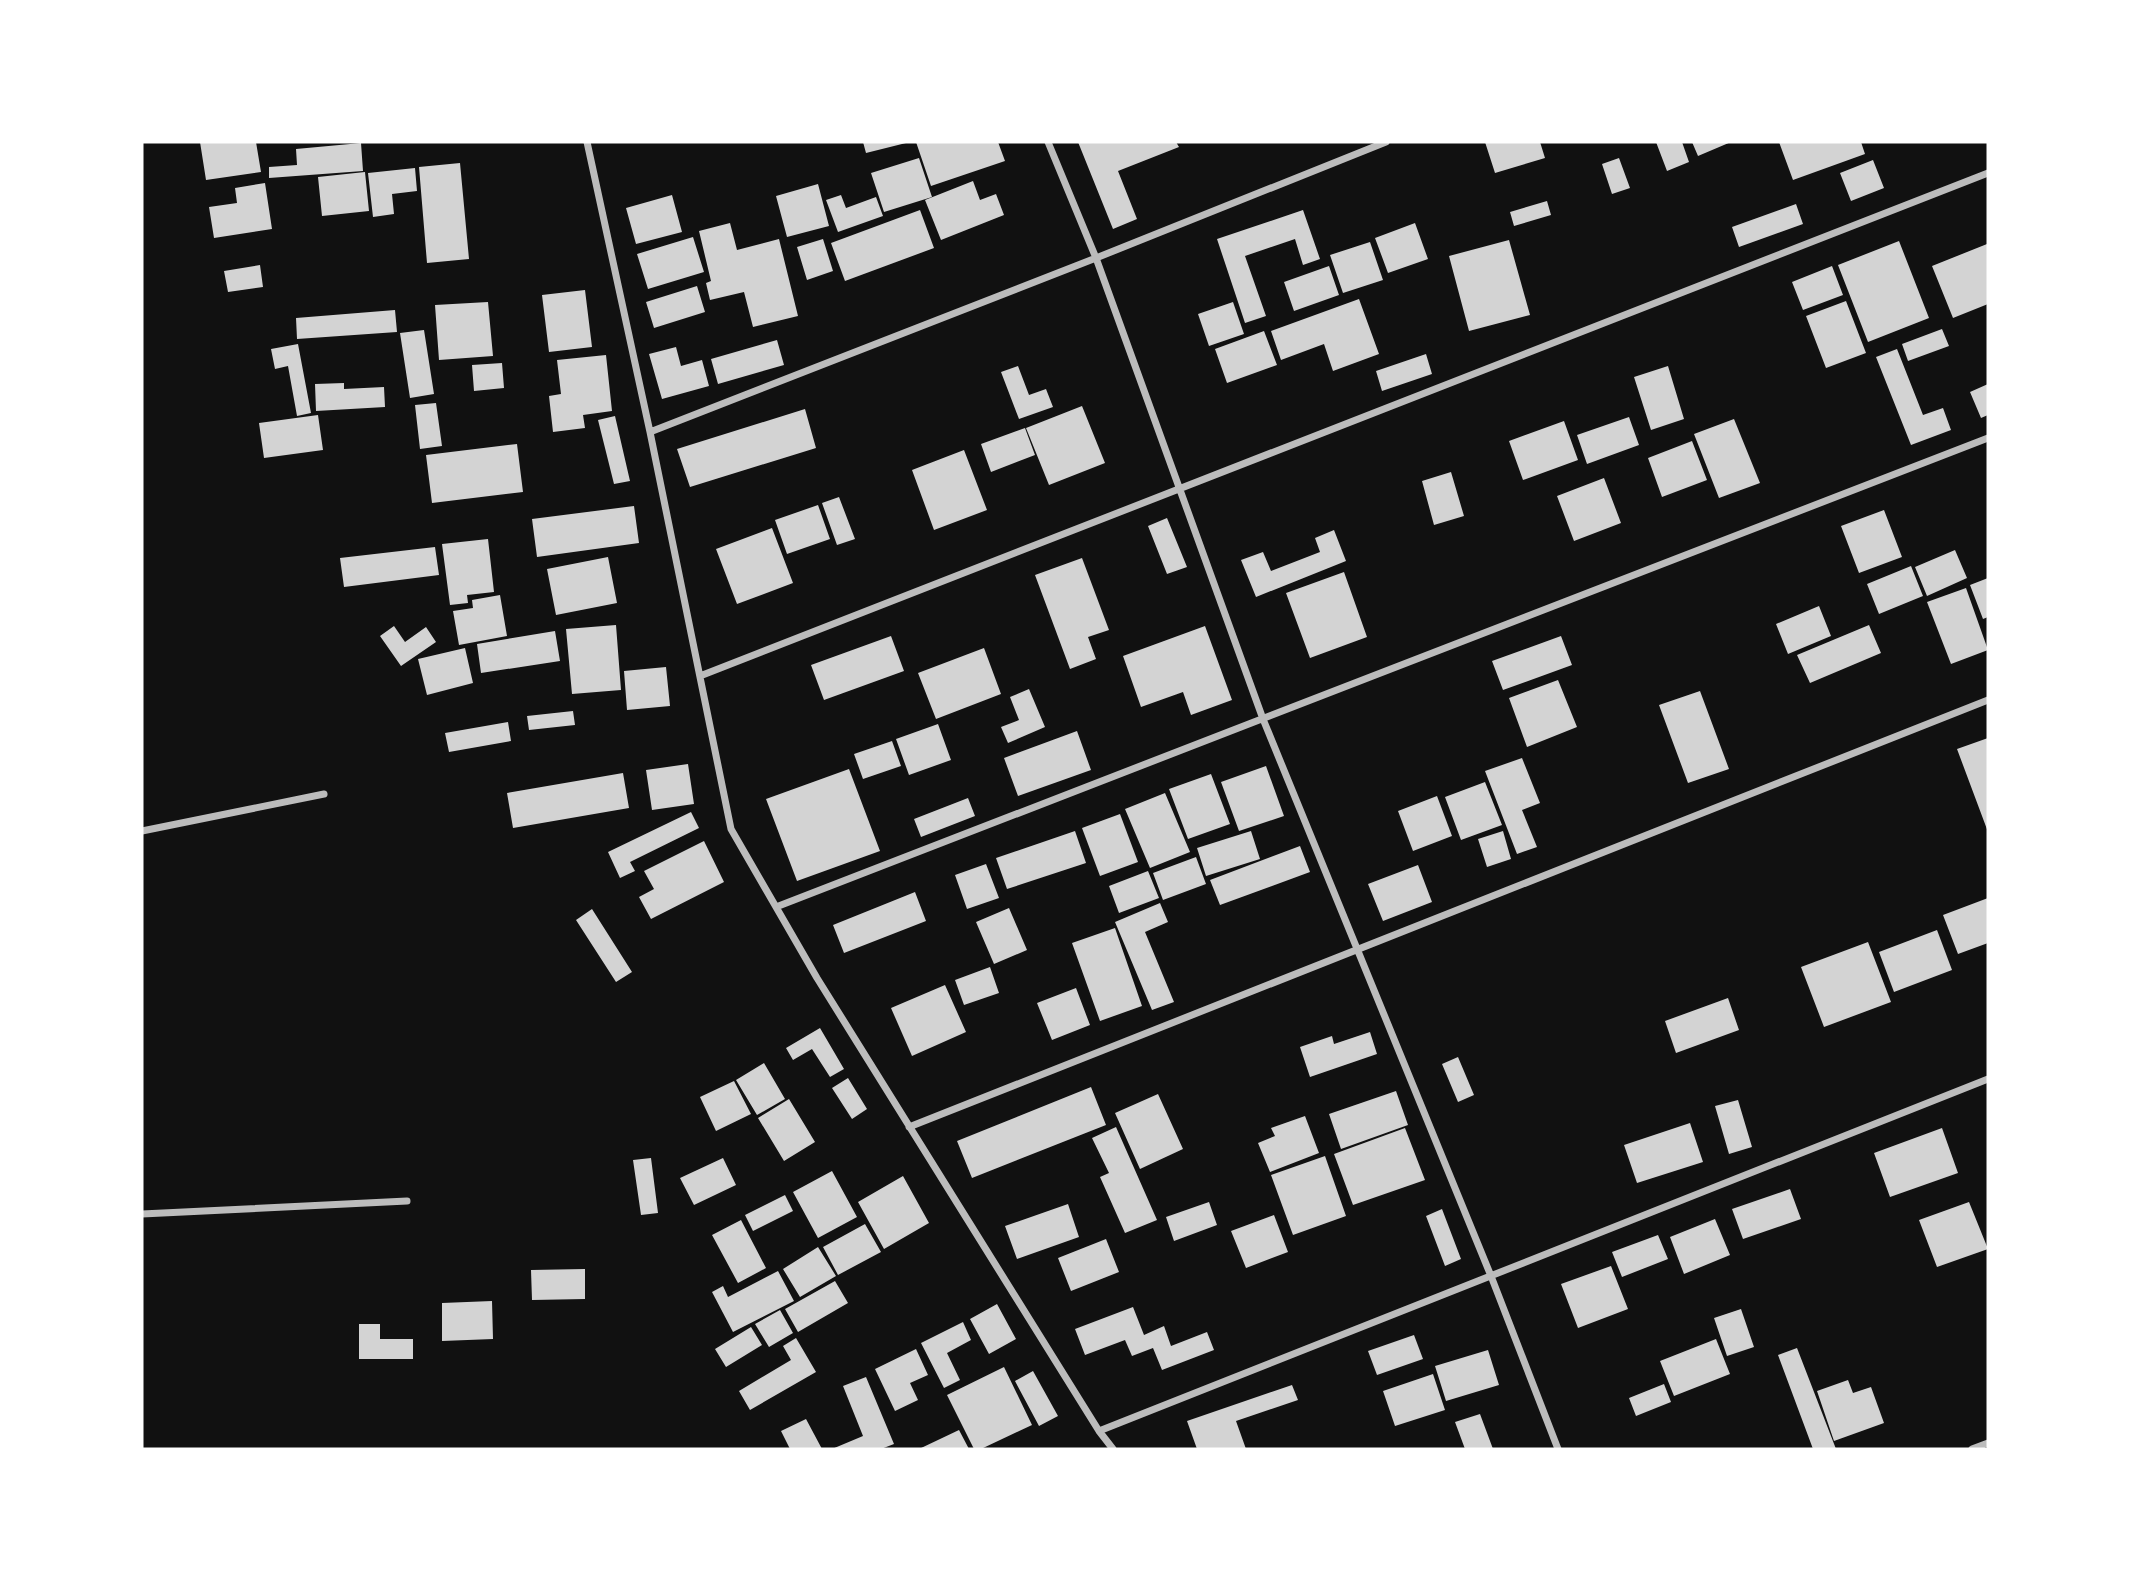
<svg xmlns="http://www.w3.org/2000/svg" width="2130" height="1591" viewBox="0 0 2130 1591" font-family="'Nunito Sans',sans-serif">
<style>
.building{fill:#d3d3d3}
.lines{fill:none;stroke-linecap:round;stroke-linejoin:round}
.minor{stroke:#bcbcbc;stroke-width:7}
</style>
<rect width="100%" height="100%" fill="#111"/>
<path class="building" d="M200,142H256L261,172L206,180Z
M863,142H906V143L866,153Z
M916,142H998L1005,161L931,186Z
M1078,142H1176L1179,147L1118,171L1137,219L1113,229Z
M1485,142H1540L1545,158L1495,173Z
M1656,142H1682L1689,162L1667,171Z
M1692,142H1731L1698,156Z
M1779,142H1861L1865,154L1793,180Z
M361,143L363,171L269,178V167L297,165L296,149Z
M919,158L932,197L884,212L871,173Z
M1619,158L1630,188L1612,194L1602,164Z
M1873,160L1884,188L1851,201L1840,173Z
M460,163L469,259L427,263L419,167Z
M415,168L417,191L392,194L394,214L373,217L368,173Z
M365,172L369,211L322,216L318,177Z
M973,181L980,200L996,194L1004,215L941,240L925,200Z
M265,183L272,229L214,238L209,207L237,203L235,188Z
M818,184L829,226L787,237L776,196Z
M672,195L682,232L636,244L626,208Z
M841,195L846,208L876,197L883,216L838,232L826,200Z
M1547,201L1551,215L1514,226L1510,212Z
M1796,204L1803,224L1739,247L1732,227Z
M920,210L934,248L845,281L831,243Z
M1303,210L1320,259L1303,265L1295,239L1245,256L1266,316L1245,323L1217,239Z
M730,223L737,250L779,239L798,316L753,327L744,292L710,300L706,283L711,281L699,231Z
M1415,223L1428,259L1388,273L1375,238Z
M693,237L704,272L648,289L637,254Z
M823,239L833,271L807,280L797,247Z
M1509,240L1530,315L1469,331L1449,256Z
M1899,241L1929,318L1868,342L1838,265Z
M1370,242L1383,280L1343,293L1330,255Z
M1987,244L1988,304L1953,318L1932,266Z
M260,265L263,287L228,292L224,271Z
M1329,266L1339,295L1294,311L1284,282Z
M1832,266L1843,295L1803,310L1792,282Z
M697,286L705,312L654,328L646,302Z
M585,290L592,347L549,352L542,295Z
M1359,299L1379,354L1333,371L1324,344L1281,360L1271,331Z
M1846,301L1866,353L1826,368L1806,316Z
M488,302L493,356L439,360L435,305Z
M1233,302L1244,334L1209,346L1198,314Z
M395,310L397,332L297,339L296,318Z
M1942,329L1949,346L1908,361L1902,344Z
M424,330L434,394L410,398L400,333Z
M1264,331L1277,365L1227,383L1215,349Z
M777,340L784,365L718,384L711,359Z
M298,344L311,413L297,416L288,366L275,369L271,349Z
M676,347L681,366L702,360L709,386L662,399L649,354Z
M1897,349L1923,415L1943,408L1951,430L1911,445L1876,357Z
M1426,354L1432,374L1382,391L1376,371Z
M606,355L612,411L583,415L585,428L553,432L549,396L561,394L557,360Z
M502,363L504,388L474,391L472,365Z
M1018,366L1029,395L1046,389L1053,407L1019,419L1001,372Z
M1668,366L1684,419L1651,430L1634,377Z
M344,383V389L384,387L385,407L316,411L315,384Z
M1988,384V415L1981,418L1970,392Z
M436,403L442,446L420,449L415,405Z
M1082,406L1105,463L1049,485L1026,428Z
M805,409L816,448L690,487L677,449Z
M318,415L323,450L264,458L259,423Z
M615,416L630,481L614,484L598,420Z
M1629,417L1639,445L1587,464L1577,435Z
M1734,419L1760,483L1719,498L1694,434Z
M1564,421L1578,460L1523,480L1509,441Z
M1025,428L1035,455L991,472L981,444Z
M1692,441L1707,480L1662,497L1648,458Z
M517,444L523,492L432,503L426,455Z
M964,450L987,510L934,530L912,470Z
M1451,472L1464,516L1434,525L1422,481Z
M1604,478L1621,523L1574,541L1557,496Z
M839,497L855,539L837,545L822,503Z
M818,505L830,539L787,554L775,520Z
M634,506L639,543L537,557L532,519Z
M1884,510L1902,557L1859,573L1841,526Z
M1167,518L1187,567L1167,574L1148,526Z
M772,528L793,583L737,604L716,549Z
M1334,530L1346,561L1256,597L1241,560L1263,552L1271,571L1320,552L1315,538Z
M488,539L494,592L467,595L468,603L450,605L442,544Z
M435,547L439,575L344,587L340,558Z
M1955,550L1967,578L1927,596L1915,567Z
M608,557L617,603L556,615L547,569Z
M1082,558L1109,630L1088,637L1096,659L1070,669L1035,575Z
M1911,566L1923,596L1879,614L1867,584Z
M1344,572L1367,637L1310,658L1286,593Z
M1988,578V617L1983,619L1970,585Z
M1966,588L1988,650L1951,664L1927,602Z
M500,595L507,636L459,645L453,611L473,608L472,600Z
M1819,606L1831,636L1788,654L1776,624Z
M616,625L621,690L572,694L566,629Z
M1869,625L1881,653L1810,683L1797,655Z
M394,626L405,642L426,627L436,642L401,666L380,636Z
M1205,626L1232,700L1191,715L1183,692L1141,707L1123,656Z
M555,631L560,661L481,673L477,644Z
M891,636L904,671L824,700L811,665Z
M1561,636L1572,665L1503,690L1492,661Z
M465,648L473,683L427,695L418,659Z
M984,648L1001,694L936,719L918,673Z
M666,667L670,706L627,710L624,671Z
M1558,680L1577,727L1527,747L1509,698Z
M1029,689L1045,727L1008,743L1001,727L1019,720L1010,697Z
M1700,691L1729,769L1688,783L1659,705Z
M573,711L575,725L529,730L527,716Z
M508,722L511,741L449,752L445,733Z
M938,724L951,760L909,775L896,739Z
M1077,731L1091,770L1018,796L1004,758Z
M1988,738V832L1957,749Z
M892,741L901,766L863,779L854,754Z
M1522,758L1540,803L1522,810L1537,847L1517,854L1485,771Z
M688,764L694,804L652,810L646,770Z
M1266,766L1284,816L1239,831L1221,782Z
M849,769L880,851L797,881L766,799Z
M623,773L629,808L513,828L507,793Z
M1211,774L1230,824L1188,839L1169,789Z
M1485,782L1502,825L1461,840L1445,797Z
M1165,793L1190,852L1150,868L1125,809Z
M1437,796L1452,836L1413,851L1398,811Z
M968,798L975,816L921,837L914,819Z
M691,812L699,828L630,862L635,871L620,878L608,852Z
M1120,814L1138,862L1100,876L1082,828Z
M1075,831L1086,863L1007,889L996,858Z
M1251,831L1260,859L1206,876L1197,848Z
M1503,831L1511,859L1487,867L1478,839Z
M704,841L724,882L651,919L639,897L654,889L644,871Z
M1300,846L1310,872L1220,905L1210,880Z
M1196,857L1206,884L1163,900L1153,873Z
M986,864L999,898L967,909L955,875Z
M1418,865L1432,902L1383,921L1368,884Z
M1148,871L1159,898L1119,913L1109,886Z
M915,892L926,921L844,953L833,925Z
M1988,898V943L1958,954L1943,915Z
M1160,903L1168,922L1145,932L1174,1002L1152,1010L1115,922Z
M1009,908L1027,950L994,964L976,922Z
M592,909L632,972L616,982L576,920Z
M1115,928L1142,1006L1100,1021L1072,943Z
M1937,930L1952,970L1894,992L1879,952Z
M1868,942L1891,1002L1824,1027L1801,967Z
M990,967L999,993L964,1005L955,980Z
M945,985L966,1032L912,1056L891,1008Z
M1076,988L1090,1025L1052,1040L1037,1003Z
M1728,998L1739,1030L1676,1053L1665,1021Z
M820,1028L844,1069L830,1077L812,1049L793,1060L786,1048Z
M1370,1032L1377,1054L1310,1077L1300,1047L1332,1036L1334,1044Z
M1458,1057L1474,1095L1458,1102L1442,1064Z
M764,1063L785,1099L757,1115L736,1080Z
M848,1078L867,1109L852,1119L832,1088Z
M734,1081L751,1114L716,1131L700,1097Z
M1091,1087L1106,1125L972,1178L957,1141Z
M1396,1091L1408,1125L1341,1149L1329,1114Z
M1158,1094L1183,1149L1140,1169L1115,1113Z
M789,1099L815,1142L784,1161L758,1118Z
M1738,1100L1752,1147L1729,1154L1715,1106Z
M1305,1116L1319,1153L1270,1172L1258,1143L1275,1136L1271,1128Z
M1690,1123L1703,1162L1637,1183L1624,1145Z
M1116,1127L1157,1220L1125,1233L1100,1177L1109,1173L1092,1138Z
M1405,1128L1425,1180L1353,1205L1334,1154Z
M1942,1128L1958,1173L1890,1197L1874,1153Z
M1325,1156L1346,1216L1293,1235L1271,1175Z
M651,1158L658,1213L641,1215L633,1160Z
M723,1158L736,1185L694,1205L680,1178Z
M832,1171L857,1217L818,1238L793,1192Z
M903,1176L929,1223L884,1249L858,1202Z
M1790,1189L1801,1219L1743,1239L1732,1209Z
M785,1195L793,1211L753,1231L745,1215Z
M1209,1202L1217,1225L1174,1241L1166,1217Z
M1969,1202L1988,1249L1937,1267L1919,1220Z
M1068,1204L1079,1237L1017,1259L1005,1226Z
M1442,1209L1461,1259L1445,1266L1426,1216Z
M1274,1215L1288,1252L1246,1268L1231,1231Z
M1715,1219L1730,1255L1684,1274L1670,1237Z
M741,1220L766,1268L738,1283L712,1235Z
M865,1224L881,1252L838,1275L823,1247Z
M1658,1235L1668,1259L1622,1277L1612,1252Z
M1106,1239L1119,1272L1071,1291L1058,1258Z
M818,1247L836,1276L800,1297L783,1269Z
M1611,1266L1628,1309L1578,1328L1561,1284Z
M585,1269V1299L532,1300L531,1270Z
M778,1271L794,1301L733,1332L712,1292L723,1286L728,1297Z
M835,1281L848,1303L798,1332L785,1309Z
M492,1301L493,1339L442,1341V1303Z
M997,1304L1016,1339L989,1354L970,1319Z
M1133,1307L1144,1335L1164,1326L1171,1346L1207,1332L1214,1350L1162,1370L1153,1348L1132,1356L1125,1340L1085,1355L1075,1329Z
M1741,1309L1754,1347L1727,1356L1714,1318Z
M780,1310L793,1333L769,1347L755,1324Z
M963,1322L971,1340L947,1353L960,1380L944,1388L921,1343Z
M359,1324H380V1339H413V1359H359Z
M751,1327L762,1345L726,1367L715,1349Z
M1414,1335L1423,1359L1377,1375L1368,1351Z
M796,1338L816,1372L750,1410L739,1391L791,1360L783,1346Z
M1716,1339L1730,1374L1674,1396L1660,1361Z
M1797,1348L1836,1449H1813L1778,1355Z
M916,1349L928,1375L910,1383L918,1400L895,1411L875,1369Z
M1488,1350L1499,1385L1446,1401L1435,1366Z
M1004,1367L1032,1425L981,1449H974L947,1395Z
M1033,1371L1058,1416L1039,1426L1015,1381Z
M1433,1374L1445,1410L1395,1426L1383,1391Z
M866,1377L894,1444L881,1449H832L863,1436L843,1386Z
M1848,1380L1853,1393L1871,1387L1884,1423L1834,1441L1817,1391Z
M1664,1384L1671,1402L1636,1416L1629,1398Z
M1292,1385L1298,1400L1236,1421L1246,1449H1197L1187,1421Z
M1480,1414L1493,1449H1465L1455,1422Z
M806,1419L822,1449H790L781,1431Z
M959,1430L969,1449H919Z"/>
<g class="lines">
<path class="minor" d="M587,142L650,432L731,829L817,978L1099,1431L1113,1449
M1048,142L1096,258L1263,719L1491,1276L1558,1449
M650,432L1096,258L1386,142
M700,676L1988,173
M142,831L324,794
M776,907L1988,438
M909,1127L1988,700
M142,1214L407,1201
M1099,1431L1988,1079
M1972,1449L1988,1443"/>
</g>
<rect width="2130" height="1591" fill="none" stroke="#ffffff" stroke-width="287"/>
</svg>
